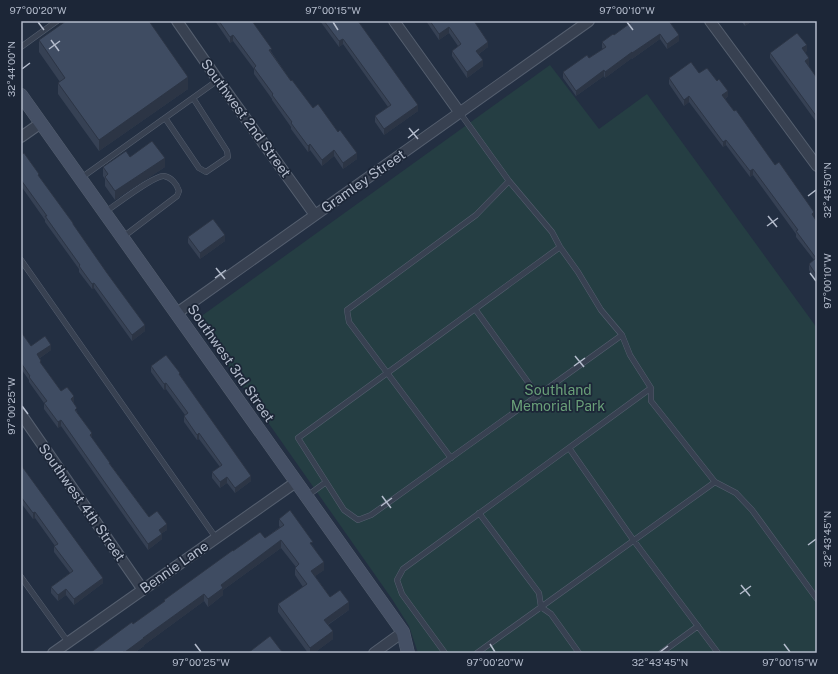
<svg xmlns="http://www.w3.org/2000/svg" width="838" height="674" viewBox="0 0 838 674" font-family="'Public Sans',sans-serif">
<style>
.green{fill:#253e43}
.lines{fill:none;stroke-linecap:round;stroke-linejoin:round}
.lane-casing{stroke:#555f6f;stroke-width:6}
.street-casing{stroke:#555f6f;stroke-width:12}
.secondary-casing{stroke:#555f6f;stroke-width:14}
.lane{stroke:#384151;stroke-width:5}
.street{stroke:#384151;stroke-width:10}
.secondary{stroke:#455065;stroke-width:13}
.wall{fill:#364154}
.shaded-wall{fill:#2c3545}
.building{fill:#3f4c62;stroke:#2c3545}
.ticks{fill:none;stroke:#b4bccc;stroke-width:1.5}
.labels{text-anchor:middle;stroke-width:3.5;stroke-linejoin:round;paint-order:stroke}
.street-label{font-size:14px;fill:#b4bccc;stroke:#1c2637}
.park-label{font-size:14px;fill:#699f78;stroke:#1c2637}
.neatline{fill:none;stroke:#b4bccc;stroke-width:1.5}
.ticks-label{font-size:10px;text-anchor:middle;fill:#b4bccc}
</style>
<rect width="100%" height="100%" fill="#232f42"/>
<path class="green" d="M550,65L599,129L647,94L817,328V653H418L409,626L392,599L196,320Z"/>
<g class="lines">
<defs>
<path id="lane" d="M21,47L57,21
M460,113L509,181L552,232L560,247L578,272L601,310L622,335L630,355L651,388V401L715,482L736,493L752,510L817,599
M165,118L199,168L206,172L228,157L227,151L193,98
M81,178L218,80
M105,212C116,205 154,175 164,176C171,177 177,184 179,191L177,196L123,237
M560,247L298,438L344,510L358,520L371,515L622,335
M21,260L216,538
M475,309L538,396
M569,448L634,541L718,653
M451,458L349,322L347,310L476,215L509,181
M307,496L326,482
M479,513L539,593L541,607L551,614L579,653
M21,577L68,642
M445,653L402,594L397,580L403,569L651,388
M477,653L715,482
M661,653L698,626"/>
<path id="street" d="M177,21L218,80L315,215
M394,21L460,113
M710,21L817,166
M21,137L41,123
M177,313L589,21
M21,414L143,590
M53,653L296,482
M374,653L403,632"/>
<path id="secondary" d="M21,95L403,632L408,653"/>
</defs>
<use href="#lane" class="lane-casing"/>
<use href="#street" class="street-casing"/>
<use href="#secondary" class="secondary-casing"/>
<use href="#lane" class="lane"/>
<use href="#street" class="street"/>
<use href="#secondary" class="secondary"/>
</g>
<path class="wall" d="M215,21H254V24L272,53L291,81L313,108L357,159L343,169L334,156L322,166L310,150L308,152L291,129V127L272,100V99L254,74V69L233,41L230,43Z
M320,21H358L418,111L384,135L375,122V116L388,107L343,44L339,47Z
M426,21H474L488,47L479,54L483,66L467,78L452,56V51L458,46L449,33L439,40Z
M674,21L671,23L679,41L667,49L660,39L632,59V58L605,78L604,76L576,96L563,78V72L589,58L603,49L602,48V42L614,35Z
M741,21H752L745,26Z
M39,40L188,89L99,151L58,94V83L60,82L39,52Z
M807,51L805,52L809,64L808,65L817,78V123L770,58V53Z
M699,73L728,96L725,99L775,165L817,222V281L809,270V264L814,260L796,237V234L753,175L750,177L726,145L723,147L689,102L684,106L669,84V78Z
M21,155L39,177L73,225L107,274L145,331L132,341L94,288L92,289L79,272V269L45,222V220L21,186Z
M130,157L165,167L115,200L105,186V179L103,176V167Z
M188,237L225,241L200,259L188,243Z
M21,332L31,346L51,350L40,358L41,364L61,391L74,402L73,403L77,412L92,439L110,464L149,517L167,530L162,533V539L148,550L61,426L58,428L44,409V403L29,382V380L21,369Z
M151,366L180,375L251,481L235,493L227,483L220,488L212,478V472L220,467L199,439L197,440L184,422V416L185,415L166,389L164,390L151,372Z
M21,465L103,583L74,605L66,595L58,601L51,593V587L70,573L54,552V546H55L35,518L33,519L21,503Z
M279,519L313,546L324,570L315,576L330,597L349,610L328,625L333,639L314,653H308L278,612V604L303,587L295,575V568L296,567L281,548L223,590V595L208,607L204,601L144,645V646L134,653H90L133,624L164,602V600L233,551L265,538L280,527L279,526Z"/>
<path class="shaded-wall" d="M745,21H752L745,26Z
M449,27V33L439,40V34Z
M660,34V39L632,59V53Z
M233,35V41L230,43V37Z
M679,35V41L667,49V44Z
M343,39V44L339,47V41Z
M488,42V47L476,56V51Z
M807,45V51L802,54V48Z
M632,52V58L605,78V72Z
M809,58V64L805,67V61Z
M483,60V66L467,78V72Z
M604,70V76L576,96V91Z
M188,77V89L99,151V140Z
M728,91V96L722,101V95Z
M689,96V102L684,106V100Z
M418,105V111L384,135V129Z
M726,140V145L723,147V142Z
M310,144V150L308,152V146Z
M334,150V156L322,166V160Z
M357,153V159L343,169V163Z
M165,158V167L115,200V191Z
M753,169V175L750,177V171Z
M814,212V218L812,214Z
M225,235V241L200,259V253Z
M94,283V288L92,289V284Z
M145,325V331L132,341V335Z
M51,345V350L37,360V354Z
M166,383V389L164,390V384Z
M74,396V402L71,405V399Z
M61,420V426L58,428V422Z
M92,433V439L90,435Z
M199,433V439L197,440V435Z
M251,476V481L235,493V488Z
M227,477V483L220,488V482Z
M35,512V518L33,519V513Z
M167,524V530L159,535V530Z
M162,534V539L148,550V544Z
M281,540V548L223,590V595L208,607V599L221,585Z
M324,562V570L311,579V571Z
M103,578V583L74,605V599Z
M66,589V595L58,601V595Z
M204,594V601L144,645V646L134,653H125V652L143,638Z
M349,602V610L324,627V620Z
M333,631V639L314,653H310V648Z"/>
<path class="building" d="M66,21H149L188,77L99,140L58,83L65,78L39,40Z
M219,21H252L272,49L269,50L291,81L292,80L313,108L318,104L338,132L340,130L357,153L343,163L334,150L322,160L310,144L308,146L291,123L292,122L272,95L273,94L254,68L256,66L233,35L230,37Z
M324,21H358L418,105L384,129L375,116L391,105L343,39L339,41Z
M430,21H474L488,42L476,51L483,60L467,72L452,51L461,44L449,27L439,34Z
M633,21H669L679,35L667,44L660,34L632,53V52L605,72L604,70L576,91L563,72L587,55L589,58L606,47L602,42L613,34L614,35Z
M797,33L807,45L802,48L809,58L805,61L817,78V117L770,53Z
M691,62L699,73L707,68L717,81L719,79L728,91L722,95L734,111L736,110L775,165L779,162L814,212L812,214L817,222V276L809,264L816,258L796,231L798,230L753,169L750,171L726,140L723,142L689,96L684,100L669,78Z
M152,141L165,158L115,191L105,177L108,174L103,167L126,151L130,157Z
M24,153L39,174L38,175L73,223V224L107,273L145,325L132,335L94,283L92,284L79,266L80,265L45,216H47L21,180V155Z
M213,219L225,235L200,253L188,237Z
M21,332L31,346L45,336L51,345L37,354L41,361L40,362L61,391L67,387L74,396L71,399L77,408L75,410L92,433L90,435L110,463H109L149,517L157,511L167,524L159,530L162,534L148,544L61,420L58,422L44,403L47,401L29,377L30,376L21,363Z
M166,355L180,373L179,374L251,476L235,488L227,477L220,482L212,472L222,465L199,433L197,435L184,416L188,413L166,383L164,384L151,366Z
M21,465L103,578L74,599L66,589L58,595L51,587L73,571L54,546L58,544L35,512L33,513L21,497Z
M290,510L313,542L310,543L324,562L311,571L330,597L340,590L349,602L324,620L333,631L310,648L278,604L307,584L295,568L299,564L281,540L221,585L223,588L208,599L204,594L143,638H144L125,652L124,651L122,653H90L132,622L133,624L165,601L164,600L233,550V551L260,532L265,538L284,525L279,519Z
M270,636L283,653H248Z"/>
<path class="ticks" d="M38,22L44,30M333,22L338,30M627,22L633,30M51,40L59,51M49,49L60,41M22,69L30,63M409,128L418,139M408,138L419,129M808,196L816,190M768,216L777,227M767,226L778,218M216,268L225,279M810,273L816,281M215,278L226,270M575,356L584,367M574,366L585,358M22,406L28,414M382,496L391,508M381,506L392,498M808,545L816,539M741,585L750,596M740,594L751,586M195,644L201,652M490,644L495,652M784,644L790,652M660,652L668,646"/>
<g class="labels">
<g class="street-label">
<text transform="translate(246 118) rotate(54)" y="5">Southwest 2nd Street</text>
<text transform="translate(363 181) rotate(-35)" y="5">Gramley Street</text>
<text transform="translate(231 363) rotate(55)" y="5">Southwest 3rd Street</text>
<text transform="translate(82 502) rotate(55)" y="5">Southwest 4th Street</text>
<text transform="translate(174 567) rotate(-35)" y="5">Bennie Lane</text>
</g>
<g class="park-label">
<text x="558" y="395">Southland<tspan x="558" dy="16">Memorial Park</tspan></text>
</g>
</g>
<rect width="838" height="674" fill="none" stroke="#1c2637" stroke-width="44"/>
<rect x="22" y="22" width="794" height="630" class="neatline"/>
<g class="ticks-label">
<text x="38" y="14">97°00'20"W</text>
<text x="333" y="14">97°00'15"W</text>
<text x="627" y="14">97°00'10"W</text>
<text transform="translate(11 69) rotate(-90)" y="4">32°44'00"N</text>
<text transform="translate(827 190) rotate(-90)" y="4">32°43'50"N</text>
<text transform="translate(827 281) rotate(-90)" y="4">97°00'10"W</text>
<text transform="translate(11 406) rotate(-90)" y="4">97°00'25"W</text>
<text transform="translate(827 539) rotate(-90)" y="4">32°43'45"N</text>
<text x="201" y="666">97°00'25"W</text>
<text x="495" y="666">97°00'20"W</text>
<text x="660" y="666">32°43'45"N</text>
<text x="790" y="666">97°00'15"W</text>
</g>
</svg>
